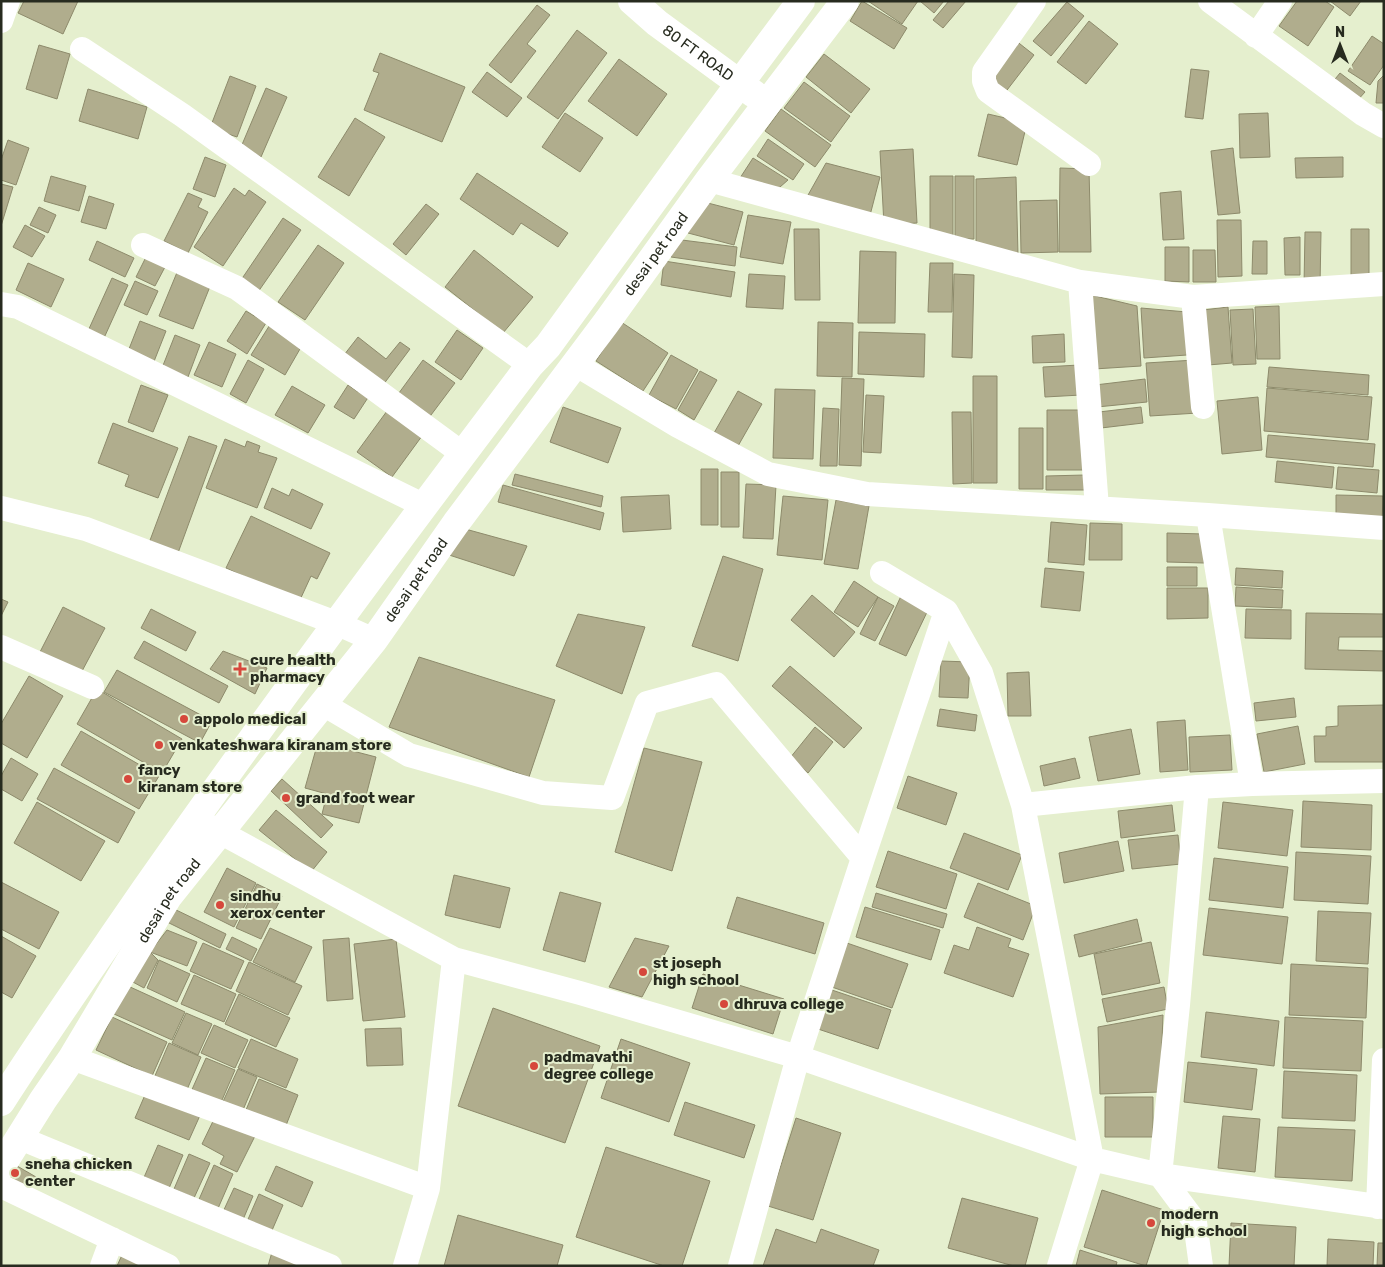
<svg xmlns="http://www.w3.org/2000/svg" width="1385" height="1267" viewBox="0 0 1385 1267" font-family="Rubik,sans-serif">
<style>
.building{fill:#b0ad8d;stroke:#8d8a6b}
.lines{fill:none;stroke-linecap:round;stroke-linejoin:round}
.street{stroke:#fff;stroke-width:24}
.secondary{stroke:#fff;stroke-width:28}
.poi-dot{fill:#d6483c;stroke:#e5efce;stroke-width:2}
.labels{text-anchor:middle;stroke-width:4;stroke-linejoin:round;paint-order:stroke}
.street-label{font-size:15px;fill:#272b1f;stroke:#e5efce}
.poi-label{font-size:15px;font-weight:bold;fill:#272b1f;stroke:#e5efce;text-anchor:start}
</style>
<rect width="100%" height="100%" fill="#e5efce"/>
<path class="building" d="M24,1H78L63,34L18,13Z
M862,1L907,28L894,49L850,21Z
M868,1H918L902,24Z
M920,1H944L934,13Z
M949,1H966L943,28L933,20Z
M1297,1H1325L1334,7L1308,46L1279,26Z
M1330,1H1361L1350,16Z
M1067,2L1084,16L1051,56L1033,41Z
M537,5L550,15L527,44L536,51L511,83L489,65Z
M1089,21L1118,44L1086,84L1057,62Z
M577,30L607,53L558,119L527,97Z
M1372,36L1384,44V65L1370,85L1348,71Z
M1015,40L1034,55L1004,94L988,76Z
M39,45L70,54L57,99L26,89Z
M380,53L465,87L442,142L364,110L379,73L373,71Z
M824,54L870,89L851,113L806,77Z
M619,59L667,94L637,136L588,101Z
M1191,69L1209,71L1203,119L1185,117Z
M487,72L522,98L507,117L472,92Z
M1340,73L1365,92L1356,102L1331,84Z
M1384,75V103H1376L1378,81Z
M230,76L256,86L237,137L210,128Z
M804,82L850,116L831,142L784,108Z
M266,88L287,97L261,157L241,147Z
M88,89L147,107L138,139L79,121Z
M781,109L831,145L815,167L765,131Z
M565,113L603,138L580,172L542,147Z
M1268,113L1270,157L1240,158L1239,114Z
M988,114L1027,123L1017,165L978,156Z
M355,118L385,137L349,196L318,177Z
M768,139L804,164L793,180L757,156Z
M8,140L29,148L16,185L1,180V160Z
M1233,148L1240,213L1218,215L1211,151Z
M913,149L917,223L884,225L880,151Z
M205,157L226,165L215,197L193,189Z
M1343,157V177L1296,178L1295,158Z
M753,158L788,180L772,194L740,178Z
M826,163L880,177L868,223L803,204Z
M1060,168L1089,169L1091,252H1059Z
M477,173L568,233L558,247L521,223L513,235L460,199Z
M51,176L86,186L79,211L44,201Z
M930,176H953V239H930Z
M955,176H974V239H955Z
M1016,177L1018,255L976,245V179Z
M1,184L13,187L1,226Z
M234,188L245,196L249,190L266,202L223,266L194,247Z
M1181,191L1184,239L1163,240L1160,193Z
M188,193L202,199L198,207L208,212L188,253L164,241Z
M89,196L114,204L106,229L81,222Z
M696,200L743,212L734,245L688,233Z
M1057,200L1058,252L1021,253L1020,201Z
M426,204L439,214L406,255L393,244Z
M39,207L56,215L48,233L30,225Z
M748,215L791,222L783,264L740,257Z
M283,218L301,230L258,292L241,280Z
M1217,220H1241L1242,276L1218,277Z
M25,225L45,236L32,257L13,247Z
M794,229H819L820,300H795Z
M1351,229H1369V280H1351Z
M1305,232H1321L1320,286L1304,285Z
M1300,237V275H1285L1284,238Z
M674,239L737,247L735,266L671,257Z
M97,241L134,258L125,277L89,260Z
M1253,241H1267V274H1252Z
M318,245L344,263L305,320L278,302Z
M1165,247H1189V282L1165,281Z
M474,250L533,297L503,333L445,287Z
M1193,250H1215L1216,282H1193Z
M860,251L896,252L895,323H858Z
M146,257L165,267L155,286L136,277Z
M664,261L735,272L731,297L661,285Z
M28,263L64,279L51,307L16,290Z
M930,263H953L952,312H928Z
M178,270L211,284L193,329L159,316Z
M749,274L785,276L783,309L746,307Z
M954,274L974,275L972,358L952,357Z
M112,278L128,285L104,338L88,331Z
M135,281L158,291L147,315L124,305Z
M1087,294L1137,306L1141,366L1094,369Z
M1279,306L1280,359H1257L1255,307Z
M1228,307L1232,363L1208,365L1203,310Z
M1141,308L1187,312V355L1144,358Z
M1253,309L1256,364L1233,365L1230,310Z
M246,311L266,323L247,354L227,341Z
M140,321L166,331L153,364L127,354Z
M621,322L668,353L643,391L596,361Z
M818,322L853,323L852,377L817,376Z
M271,323L304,342L285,375L251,355Z
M457,330L483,348L461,380L435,362Z
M859,332L925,334L924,377L858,374Z
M1064,334L1065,362L1033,363L1032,336Z
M175,335L200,345L188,377L162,368Z
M358,337L386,359L400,342L410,349L383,385L344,355Z
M209,342L236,354L222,387L194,375Z
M671,355L698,370L676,409L649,395Z
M248,360L264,369L246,403L230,394Z
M423,360L455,383L428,419L396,397Z
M1195,360L1198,413L1150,416L1146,363Z
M1079,365L1081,395L1045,397L1043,367Z
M1269,367L1369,375L1368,395L1267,387Z
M700,371L717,380L694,420L678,410Z
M973,376H997V483H973Z
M842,378L864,379L861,466L839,465Z
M1145,379L1147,402L1097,407L1095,385Z
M141,385L168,395L153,432L128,422Z
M348,385L358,392L362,387L371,393L354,419L334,407Z
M292,386L325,405L308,433L275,415Z
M1267,388L1372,397L1368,440L1264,431Z
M775,389L815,390L813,459L773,458Z
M738,391L762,404L738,446L714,433Z
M866,395L884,396L881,453L863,452Z
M1258,397L1262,450L1222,454L1217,401Z
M563,407L621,428L608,463L550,442Z
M1141,407L1143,423L1101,428L1099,412Z
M823,408L839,409L837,466H820Z
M1047,410H1087L1088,470H1047Z
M387,411L422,436L392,477L357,452Z
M952,412H971L972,483L953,484Z
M113,423L178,448L158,498L125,486L129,475L98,463Z
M1019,428H1043V489H1019Z
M1268,435L1375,444L1373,467L1266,457Z
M189,436L217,446L178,553L149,543Z
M225,439L245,447L247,441L260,446L258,452L277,458L257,508L206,488Z
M1277,461L1334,467L1332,488L1275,482Z
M1338,467L1379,470L1377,493L1336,489Z
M701,469H718V525H701Z
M721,472H739V527H721Z
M515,474L603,496L601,507L512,485Z
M1085,475V490H1046V476Z
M746,484L776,485L773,539L743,538Z
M503,485L604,513L600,530L498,502Z
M272,488L289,496L292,489L323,504L311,529L264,508Z
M669,495L671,529L623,532L621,497Z
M1336,495L1383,496L1382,523L1336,521Z
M783,496L828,500L822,560L777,555Z
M836,500L869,506L858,569L824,564Z
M251,516L330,553L317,579L311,576L299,602L226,568Z
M1051,522L1087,525L1084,565L1048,562Z
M1090,523L1122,524V560H1089Z
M458,527L527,546L514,576L446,554Z
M1167,533L1204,534V563L1167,562Z
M723,556L763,569L738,661L692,646Z
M1167,567H1197V586H1167Z
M1045,568L1084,572L1080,611L1041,607Z
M1236,568L1283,571L1282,588L1235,585Z
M854,581L878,597L858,627L834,612Z
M1236,587L1283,590L1282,608L1235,606Z
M1167,588H1208V618L1167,619Z
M812,595L855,632L834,657L791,620Z
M901,596L929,608L906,656L879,644Z
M878,597L894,606L875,641L860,634Z
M1,599L8,602L1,616Z
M63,607L105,628L81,673L40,652Z
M151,609L196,632L186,651L141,628Z
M1246,609L1291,610V639L1245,638Z
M1306,613L1384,614V637H1339L1338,650L1384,651V671L1305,669Z
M578,614L645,627L622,694L556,666Z
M144,641L228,686L219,703L134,658Z
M223,651L267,668L255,694L210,669Z
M419,657L555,700L529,777L389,727Z
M941,661L970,662L968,698L939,697Z
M790,666L862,728L844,748L772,686Z
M117,670L212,721L200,743L104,692Z
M1029,672L1031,716H1008L1007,673Z
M29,676L63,696L27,758L1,743V724Z
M97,689L182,739L162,773L77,724Z
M1294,698L1296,717L1256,721L1254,703Z
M1384,705V762H1315L1314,736H1326V727L1338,726V706Z
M940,709L977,715L975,731L937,726Z
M1185,720L1188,770L1160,772L1157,722Z
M1298,726L1305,764L1264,772L1257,734Z
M815,727L833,742L808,773L790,758Z
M1131,729L1140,774L1098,781L1089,737Z
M81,731L159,776L139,809L61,765Z
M1230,735L1232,770L1190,772L1189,737Z
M318,742L376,757L359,823L322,814L327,794L305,788Z
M644,748L702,762L672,871L615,852Z
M11,758L38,774L22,801L1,789V776Z
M1075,758L1080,778L1044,786L1040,766Z
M54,768L135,812L118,843L37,799Z
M908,776L957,793L946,825L897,808Z
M282,779L333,825L321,838L271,791Z
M1303,801L1372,805L1371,850L1301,847Z
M37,802L105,841L81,881L14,843Z
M1223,802L1293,810L1287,856L1218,848Z
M1172,805L1175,831L1121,838L1118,811Z
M276,810L327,852L311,872L259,830Z
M964,833L1022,855L1008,890L950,868Z
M1178,835L1181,864L1132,869L1128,840Z
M1118,841L1124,871L1064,883L1059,853Z
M888,851L957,874L946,909L876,887Z
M1296,852L1371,856L1368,904L1294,900Z
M1214,858L1288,867L1283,908L1209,900Z
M227,868L256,883L234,927L204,912Z
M454,875L510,888L500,928L445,915Z
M1,882L59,912L39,949L1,929Z
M978,883L1036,906L1023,940L964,917Z
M257,884L282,896L261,939L236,928Z
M560,892L601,903L585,962L543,950Z
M876,893L947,914L943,928L872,907Z
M737,897L824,923L815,954L727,928Z
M865,907L940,930L931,960L856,937Z
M172,908L226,934L220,948L165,921Z
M1209,908L1288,917L1282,964L1203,955Z
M1318,911L1371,913L1368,964L1316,961Z
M1137,919L1142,941L1079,957L1074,935Z
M977,927L1011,939L1008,947L1029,954L1013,997L944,973L954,945L969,950Z
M270,928L312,947L295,982L253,962Z
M167,930L197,942L187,966L150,952Z
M1,936L36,956L12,998L1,992Z
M232,937L257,949L251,961L226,949Z
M349,938L353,999L327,1001L323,940Z
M635,938L669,946L642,997L609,987Z
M396,939L405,1017L363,1021L354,944Z
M844,942L908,964L892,1008L829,986Z
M1151,942L1160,983L1102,995L1094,954Z
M203,943L244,961L231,989L190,971Z
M150,952L158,960L144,988L131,981Z
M159,960L190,974L177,1002L147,988Z
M249,962L302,986L288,1015L236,991Z
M1291,964L1368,968L1366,1018L1289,1015Z
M703,974L784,999L773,1034L692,1008Z
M194,975L236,994L224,1022L181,1004Z
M128,986L185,1012L172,1040L114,1014Z
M1164,987L1168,1009L1107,1022L1102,999Z
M826,988L891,1010L878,1049L812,1027Z
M239,994L290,1018L276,1047L225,1024Z
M493,1008L600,1046L565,1143L458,1106Z
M1206,1012L1279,1021L1274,1066L1201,1057Z
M186,1013L212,1024L198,1055L172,1043Z
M1163,1015L1160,1092L1100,1094L1098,1027Z
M112,1017L167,1042L152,1076L96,1050Z
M1285,1017L1363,1021L1361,1071L1283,1068Z
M214,1025L248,1040L235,1068L201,1053Z
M401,1028L403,1065L367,1066L365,1029Z
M251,1039L298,1059L286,1088L238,1068Z
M621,1039L690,1063L669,1122L601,1098Z
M169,1043L201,1057L186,1092L154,1078Z
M206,1058L235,1070L219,1107L190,1094Z
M1188,1062L1257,1069L1252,1110L1184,1102Z
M238,1069L257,1077L240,1117L220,1108Z
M1284,1071L1357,1075L1355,1121L1282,1118Z
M259,1079L298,1095L283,1133L243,1117Z
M148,1088L202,1111L189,1140L135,1118Z
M1105,1097H1153V1137H1105Z
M685,1102L755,1125L744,1158L674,1135Z
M216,1115L256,1134L237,1172L220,1164L224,1156L202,1144Z
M1223,1116L1260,1119L1255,1172L1218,1168Z
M796,1118L841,1133L813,1220L768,1206Z
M1278,1127L1355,1130L1352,1181L1275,1177Z
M158,1145L183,1155L167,1193L142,1182Z
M606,1147L710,1181L682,1266H664L576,1237Z
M189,1154L210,1163L194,1198L174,1189Z
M12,1163L36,1177L26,1188L4,1177Z
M214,1165L233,1174L216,1213L197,1204Z
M276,1166L313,1182L302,1207L265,1190Z
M234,1188L253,1196L242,1222L222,1214Z
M1102,1190L1164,1210L1146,1266L1084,1247Z
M259,1194L283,1205L270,1235L246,1224Z
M962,1198L1038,1218L1025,1266H1014L948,1248Z
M458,1215L563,1245L557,1266H444Z
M1231,1223L1296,1227L1294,1266H1229Z
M776,1229L816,1243L821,1229L879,1250L873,1266H763Z
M1328,1239L1374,1242L1373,1266H1327Z
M1378,1243H1384V1266H1377Z
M1080,1250L1117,1262L1116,1266H1076Z
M272,1252L311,1266H268Z
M122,1255L146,1266H117Z"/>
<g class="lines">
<path class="street" d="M1034,1L984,72V81L988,91L1089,164
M1210,1L1363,114L1384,126
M1,21L8,1
M1256,36L1280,1
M82,49L182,115L530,365
M709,180L1080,282L1193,297L1384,284
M143,245L237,288L463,454
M1080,282L1097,508
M1193,297L1203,407
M1,304L18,307L425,506
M575,364L678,426L768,474L867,494L1208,515L1384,528
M1,508L86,529L336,623L374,640
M1208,515L1252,784
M882,573L946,611L981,673L1023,805L1092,1159L1059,1266
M1,647L92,687
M323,704L409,755L543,793L612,798L647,703L716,684L863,858
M1197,787L1178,1005L1160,1175L1195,1222L1201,1266
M1023,805L1197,787L1252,784L1384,781
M205,824L454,959L580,993L798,1057L1092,1159L1160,1175L1384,1207
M72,1058L428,1188
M20,1138L330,1266
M1,1186L168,1266
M1378,1207L1384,1060
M102,1266L112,1239
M405,1266L428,1188L454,959
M740,1266L798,1057L863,858L946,611"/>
<g class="secondary">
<path id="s1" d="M632,1L657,23L754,94"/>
<path d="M1,1102C47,1030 96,961 144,891C269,712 399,538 530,365L548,346L697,141L801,1"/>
<path id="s2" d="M1,1167L43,1100L72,1058L168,897L374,640L456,523L606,323L709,180L845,1"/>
</g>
</g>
<g class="poi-dot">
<path d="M237.5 661.5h5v5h5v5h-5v5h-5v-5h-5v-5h5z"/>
<circle cx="184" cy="719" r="5"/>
<circle cx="159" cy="745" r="5"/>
<circle cx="128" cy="779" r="5"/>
<circle cx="286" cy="798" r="5"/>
<circle cx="220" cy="905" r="5"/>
<circle cx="643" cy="972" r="5"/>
<circle cx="724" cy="1004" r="5"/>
<circle cx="534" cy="1066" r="5"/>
<circle cx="15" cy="1173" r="5"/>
<circle cx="1151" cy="1223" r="5"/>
</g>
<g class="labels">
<g class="street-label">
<text dy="5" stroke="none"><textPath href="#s1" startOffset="84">80 FT ROAD</textPath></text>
<text dy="5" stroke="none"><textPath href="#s2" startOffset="1125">desai pet road</textPath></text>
<text dy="5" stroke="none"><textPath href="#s2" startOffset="720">desai pet road</textPath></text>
<text dy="5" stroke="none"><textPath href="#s2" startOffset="315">desai pet road</textPath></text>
</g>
<g class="poi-label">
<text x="250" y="665">cure health<tspan x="250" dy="17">pharmacy</tspan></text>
<text x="194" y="724">appolo medical</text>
<text x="169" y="750">venkateshwara kiranam store</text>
<text x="138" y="775">fancy<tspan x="138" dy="17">kiranam store</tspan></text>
<text x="296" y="803">grand foot wear</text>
<text x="230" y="901">sindhu<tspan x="230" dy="17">xerox center</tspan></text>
<text x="653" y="968">st joseph<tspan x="653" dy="17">high school</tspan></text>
<text x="734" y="1009">dhruva college</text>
<text x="544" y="1062">padmavathi<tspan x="544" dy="17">degree college</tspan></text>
<text x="25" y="1169">sneha chicken<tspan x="25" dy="17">center</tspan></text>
<text x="1161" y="1219">modern<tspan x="1161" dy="17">high school</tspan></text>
</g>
</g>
<rect width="1385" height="1267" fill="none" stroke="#272b1f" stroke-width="5"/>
<g transform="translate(1340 45)" stroke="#e5efce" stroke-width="4" paint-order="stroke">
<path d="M0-4L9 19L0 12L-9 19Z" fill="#272b1f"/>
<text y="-8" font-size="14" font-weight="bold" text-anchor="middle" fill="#272b1f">N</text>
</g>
</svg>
